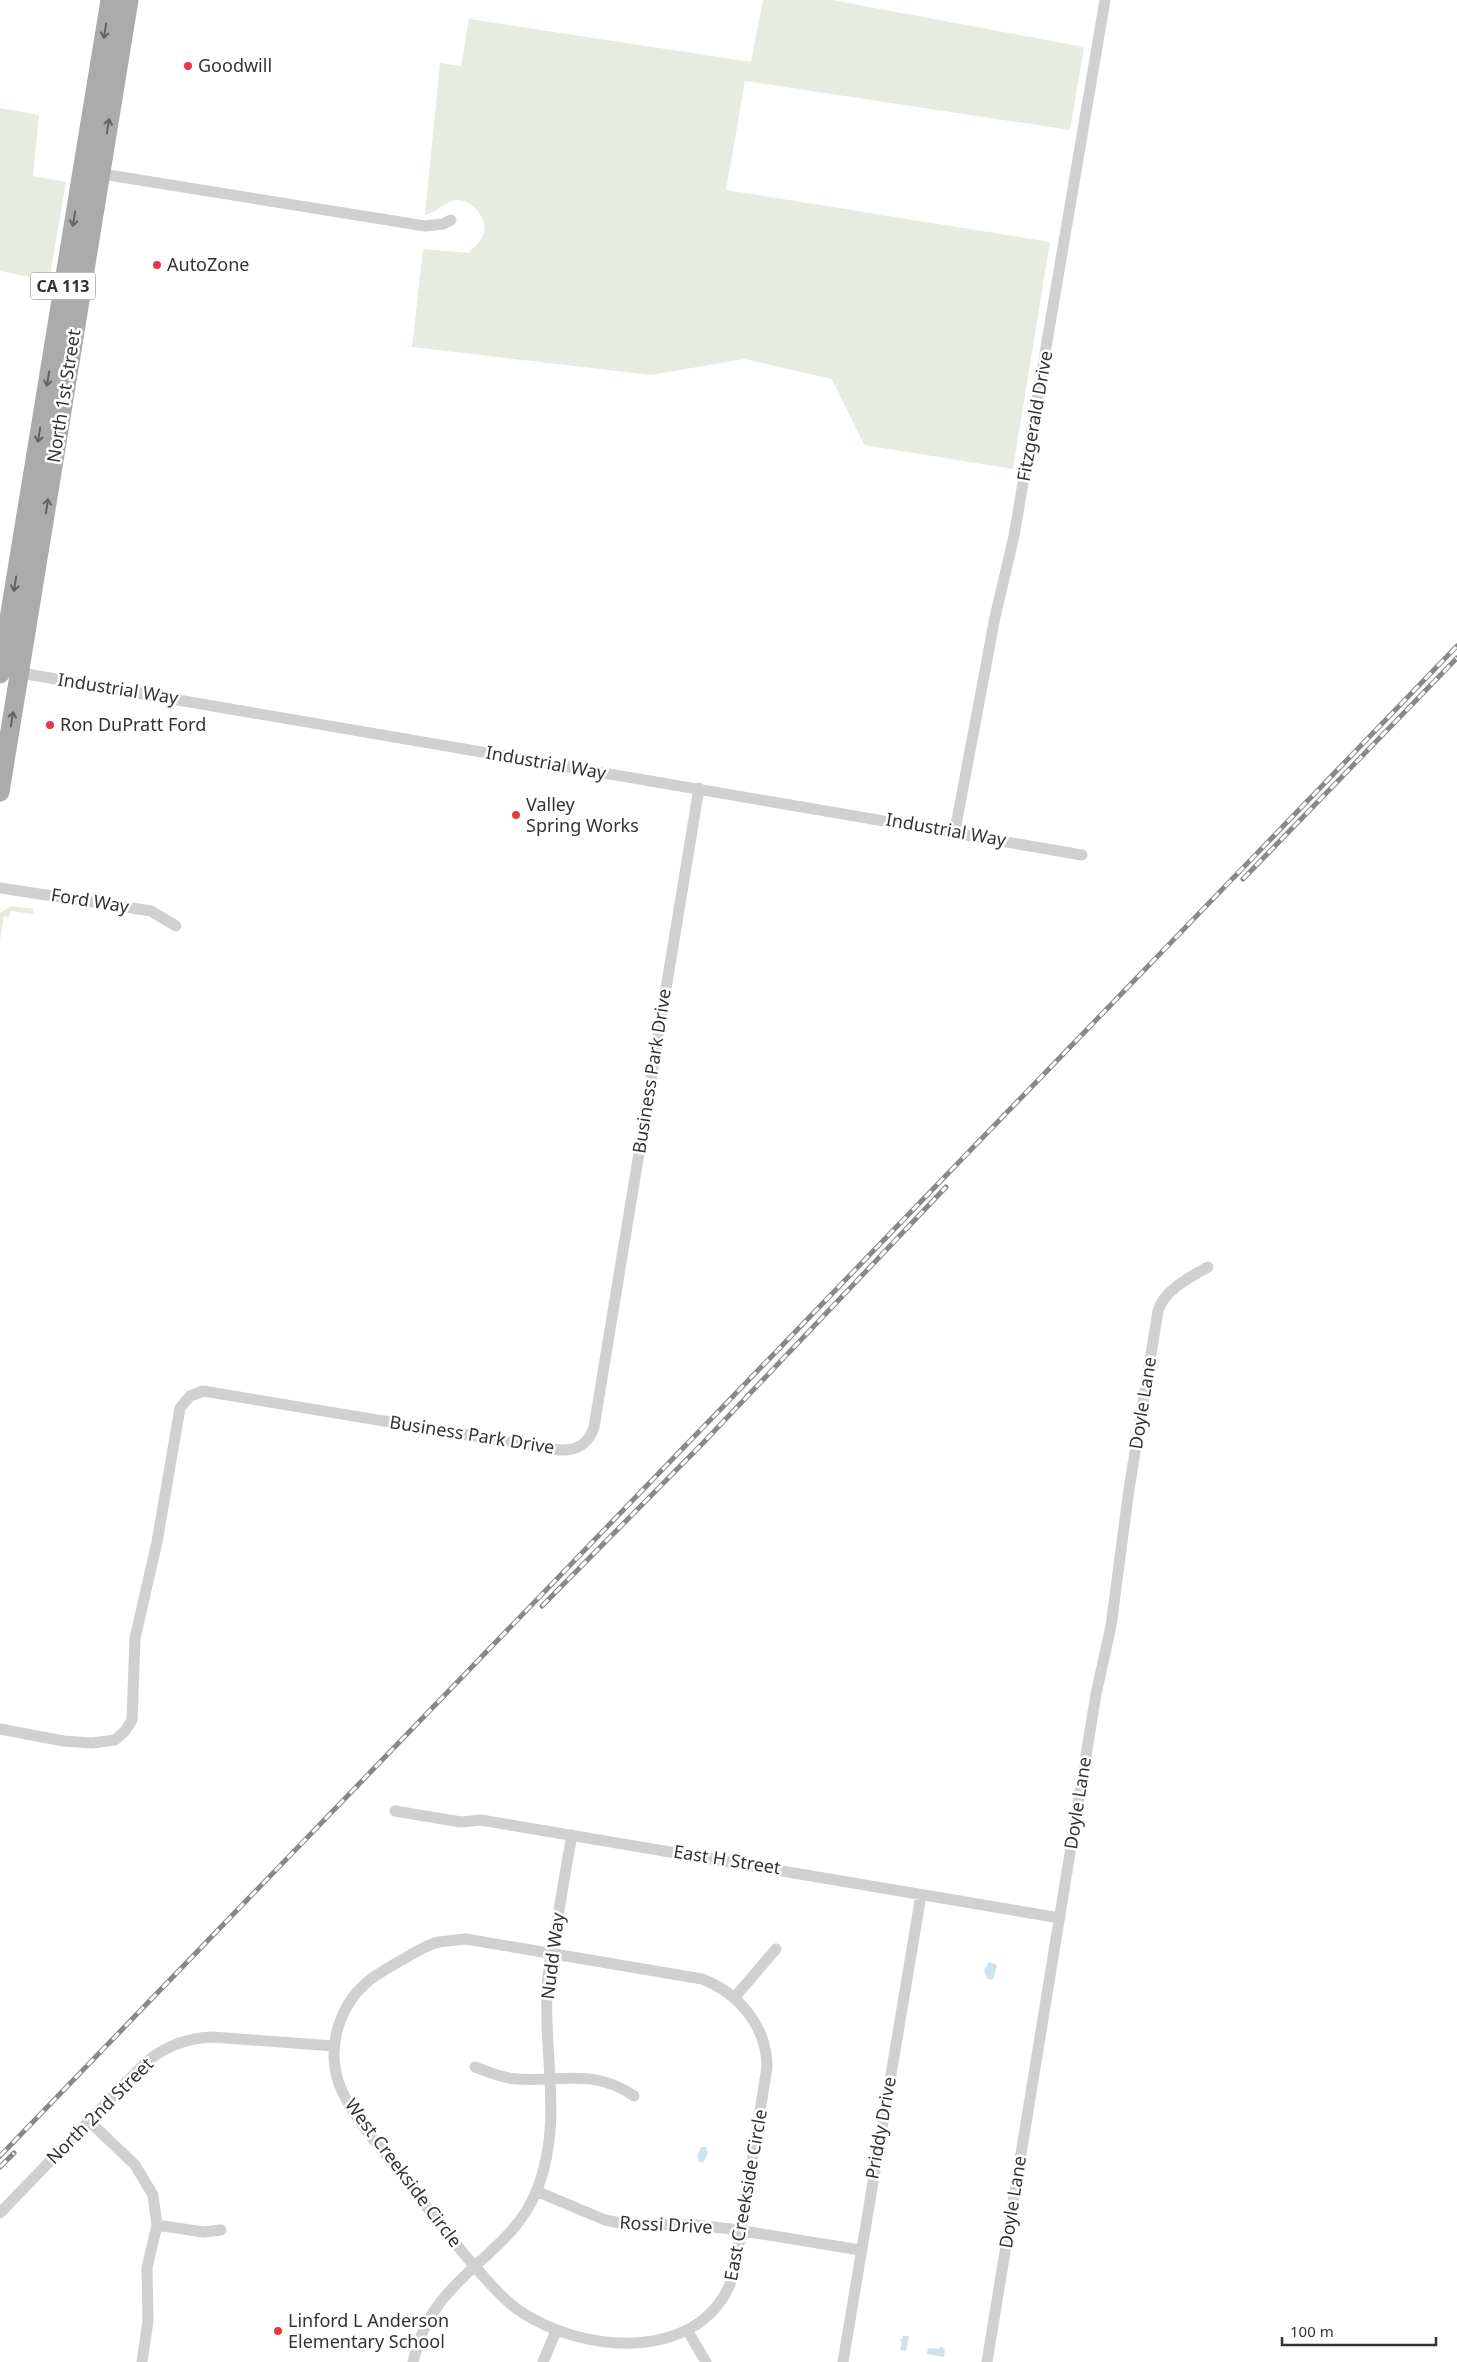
<svg xmlns="http://www.w3.org/2000/svg" width="1457" height="2362" viewBox="0 0 1457 2362" font-family="'Noto Sans',sans-serif">
<style>
.green{fill:#e6ecdf}
.water{fill:#cfe2ee}
.lines{fill:none;stroke-linecap:round;stroke-linejoin:round}
.street{stroke:#d0d0d0;stroke-width:11}
.primary{stroke:#ababab;stroke-width:19}
.rail-casing{stroke:#888;stroke-width:5}
.rail{stroke:#fff;stroke-width:3;stroke-dasharray:9;stroke-linecap:butt}
.oneway{stroke:#636363}
.poi-dot{fill:#e63946;stroke:#fff;stroke-width:2}
.labels{text-anchor:middle;stroke-width:5;stroke-linejoin:round;paint-order:stroke}
.shield{fill:#fff;stroke:#707070;stroke-width:1}
.shield-label{font-size:16px;font-weight:bold;fill:#333}
.poi-label{font-size:18px;fill:#333;stroke:#fff;text-anchor:start}
.street-label{font-size:18px;fill:#333;stroke:#fff}
</style>
<rect width="100%" height="100%" fill="#fff"/>
<path class="green" d="M763,0H832L1084,47L1070,130L745,81L726,190L1050,242L1013,469L864,445L832,379L744,359L651,375L412,347L423,249L468,253C473,248 481,242 483,235C490,220 472,199 456,200C444,201 437,213 425,215L440,63L461,66L469,19L751,62Z
M0,108L39,115L33,176L66,182L49,281L0,271Z
M11,906L34,909L33,914L11,911L9,917L4,916L0,940V913Z"/>
<path class="water" d="M989,1962L997,1965L994,1978L990,1980L987,1978L984,1970Z
M701,2147H706L708,2153L703,2163L699,2161L697,2156Z
M903,2336H909L906,2351L900,2350L902,2342L899,2339H902Z
M940,2347L945,2348L944,2357L927,2354L928,2348L939,2349Z"/>
<g class="lines">
<path class="street" d="M96,173L425,226L443,224L451,220
M15,672L1082,855
M955,831L995,617L1014,536L1105,0
M0,888L151,911L176,926
M0,1729L63,1741L92,1743L115,1740L125,1731L132,1720L135,1638L157,1542L180,1408L190,1396L203,1391L559,1450C576,1451 589,1444 594,1427L699,788
M395,1811L461,1822L481,1820L1060,1918
M466,1939L702,1979C739,1993 767,2027 767,2067L735,2269C712,2362 586,2358 517,2309C504,2300 494,2288 484,2277C458,2248 434,2217 411,2186C388,2156 343,2109 336,2073C329,2042 341,2005 365,1984C375,1975 388,1968 400,1961C413,1954 425,1945 439,1942C447,1941 457,1940 466,1939Z
M735,1997L776,1949
M475,2067C488,2072 502,2078 516,2079C559,2082 594,2068 634,2096
M89,2121L135,2165L153,2195L157,2225L147,2268L148,2321L142,2362
M536,2191L605,2220L625,2224L696,2225L731,2229L860,2250
M0,2213L143,2065C163,2047 185,2038 212,2037L334,2046
M157,2225L203,2232L221,2230
M690,2335L706,2362
M413,2362C418,2341 426,2321 439,2304C470,2262 516,2242 537,2190C563,2124 544,2060 547,1992C547,1972 552,1952 555,1932C561,1900 566,1867 572,1835
M543,2362L556,2331
M843,2362L921,1895
M987,2362L1096,1694L1111,1626L1129,1489L1158,1311C1164,1290 1190,1277 1208,1267"/>
<path class="primary" d="M0,674L110,0
M0,792L129,0"/>
<defs>
<path id="rail" d="M1243,879L1457,658
M542,1606L703,1443L946,1187
M0,2156L1457,646
M0,2167L14,2153"/>
</defs>
<use href="#rail" class="rail-casing"/>
<use href="#rail" class="rail"/>
</g>
<defs><path id="oneway-shaft" d="M-6 0H5M1.5-3L5.5 0L1.5 3" fill="none" stroke-width="1.6" stroke-linecap="round" stroke-linejoin="round" transform="scale(1.25)"/></defs>
<g class="oneway">
<use href="#oneway-shaft" transform="translate(105 31) rotate(99)"/>
<use href="#oneway-shaft" transform="translate(108 126) rotate(-81)"/>
<use href="#oneway-shaft" transform="translate(74 219) rotate(99)"/>
<use href="#oneway-shaft" transform="translate(48 379) rotate(99)"/>
<use href="#oneway-shaft" transform="translate(39 435) rotate(99)"/>
<use href="#oneway-shaft" transform="translate(47 506) rotate(-81)"/>
<use href="#oneway-shaft" transform="translate(15 584) rotate(99)"/>
<use href="#oneway-shaft" transform="translate(12 719) rotate(-81)"/>
</g>
<g class="poi-dot">
<circle cx="188" cy="66" r="5"/>
<circle cx="157" cy="265" r="5"/>
<circle cx="50" cy="725" r="5"/>
<circle cx="516" cy="815" r="5"/>
<circle cx="278" cy="2331" r="5"/>
</g>
<g class="labels">
<rect class="shield" x="30.5" y="272.5" width="65" height="27" rx="4"/>
<g class="shield-label">
<text x="63" y="292">CA 113</text>
</g>
<g class="poi-label">
<text x="198" y="72">Goodwill</text>
<text x="167" y="271">AutoZone</text>
<text x="60" y="731">Ron DuPratt Ford</text>
<text x="526" y="811">Valley<tspan x="526" dy="21">Spring Works</tspan></text>
<text x="288" y="2327">Linford L Anderson<tspan x="288" dy="21">Elementary School</tspan></text>
</g>
<g class="street-label">
<text transform="translate(64 396) rotate(-81)" y="6">North 1st Street</text>
<text transform="translate(1035 416) rotate(-80)" y="6">Fitzgerald Drive</text>
<text transform="translate(118 689) rotate(9)" y="6">Industrial Way</text>
<text transform="translate(546 763) rotate(10)" y="6">Industrial Way</text>
<text transform="translate(946 830) rotate(10)" y="6">Industrial Way</text>
<text transform="translate(90 901) rotate(9)" y="6">Ford Way</text>
<text transform="translate(652 1071) rotate(-81)" y="6">Business Park Drive</text>
<text transform="translate(1143 1403) rotate(-81)" y="6">Doyle Lane</text>
<text transform="translate(472 1435) rotate(9)" y="6">Business Park Drive</text>
<text transform="translate(1078 1803) rotate(-81)" y="6">Doyle Lane</text>
<text transform="translate(727 1860) rotate(9)" y="6">East H Street</text>
<text transform="translate(553 1956) rotate(-83)" y="6">Nudd Way</text>
<text transform="translate(100 2111) rotate(-45)" y="6">North 2nd Street</text>
<text transform="translate(881 2128) rotate(-80)" y="6">Priddy Drive</text>
<text transform="translate(403 2173) rotate(53)" y="6">West Creekside Circle</text>
<text transform="translate(746 2195) rotate(-80)" y="6">East Creekside Circle</text>
<text transform="translate(1013 2202) rotate(-81)" y="6">Doyle Lane</text>
<text transform="translate(666 2225) rotate(3)" y="6">Rossi Drive</text>
</g>
</g>
<path d="M1282 2337v8h154v-8" fill="none" stroke="#333333" stroke-width="2.5"/>
<text x="1290" y="2337" font-size="15" fill="#333333" stroke="#ffffff" stroke-width="4" paint-order="stroke">100 m</text>
</svg>
